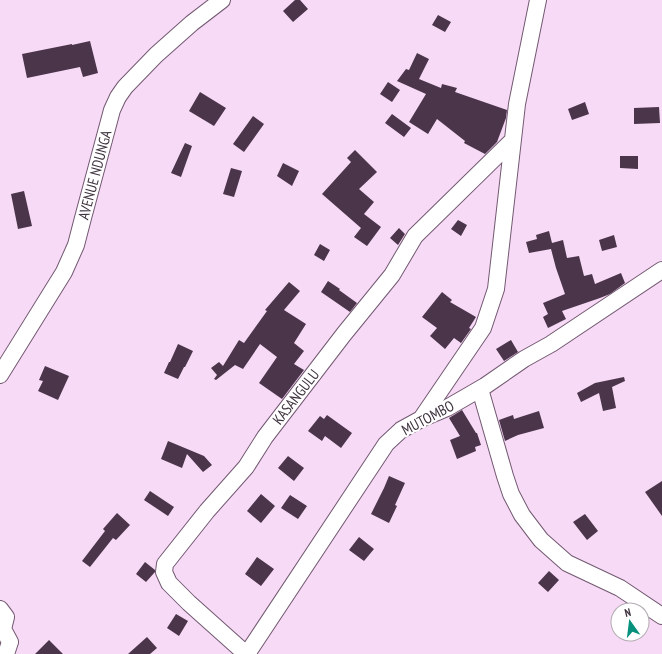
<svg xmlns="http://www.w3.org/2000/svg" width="662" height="654" viewBox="0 0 662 654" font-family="'PT Sans Narrow',sans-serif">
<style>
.building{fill:#4b354b}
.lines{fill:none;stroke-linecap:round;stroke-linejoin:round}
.minor-casing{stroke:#725971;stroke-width:18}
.minor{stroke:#fff;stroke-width:16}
.labels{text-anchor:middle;stroke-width:4;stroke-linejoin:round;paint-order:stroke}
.street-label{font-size:15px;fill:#3e333e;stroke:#fff}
</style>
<rect width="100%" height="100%" fill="#f7daf6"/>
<path class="building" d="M295,0H300L308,9L293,22L283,11Z
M438,15L451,22L445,32L432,25Z
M90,41L98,73L83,77L80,67L27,78L22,54L72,44V45Z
M417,53L429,59L419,79L441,88L442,84L457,88L455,92L507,110L506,118L497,142L485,154L464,143L465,141L437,119L428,134L409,122L426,94L397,81L406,69L409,70Z
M388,82L400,90L392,102L380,94Z
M200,92L226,108L214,126L189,111Z
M585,102L589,114L572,120L568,109Z
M659,107L660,123L634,124V108Z
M392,114L411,128L404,137L385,123Z
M253,116L264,124L244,152L233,144Z
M185,143L192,146L181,177L171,173Z
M355,150L377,172L359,189L374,202L364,214L381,227L367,246L354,237L361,228L322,194L351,162L347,158Z
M620,156H638V169L620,168Z
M283,163L299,171L292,186L277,176Z
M231,168L242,171L234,197L223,194Z
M24,191L32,226L18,229L11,194Z
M458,220L467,225L461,236L451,229Z
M399,228L405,234L398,245L390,238Z
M549,231L552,243L563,240L567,258L579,256L584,276L592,274L595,284L621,273L625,283L610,294L600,298L562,311L566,319L548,328L543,317L548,314L543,303L565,294L556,268L551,249L529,253L526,242L537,239L536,235Z
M614,235L617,247L602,251L599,240Z
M320,244L330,250L324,261L314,255Z
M328,281L340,289L339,290L357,303L350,312L321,292Z
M289,282L300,291L284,310L306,324L294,343L304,351L294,364L304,370L282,399L259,383L277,357L260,344L243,369L235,365L216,380L214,379L217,375L211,368L219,362L223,366L239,340L244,343L267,311L265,310Z
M442,292L452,300L450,302L476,317L469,328L471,329L461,343L454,338L445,349L430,336L437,328L422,317Z
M511,340L518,352L504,361L496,349Z
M178,344L193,351L185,367H184L178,379L164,373L169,362H170Z
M45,366L69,376L58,400L38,391L43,381L39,380Z
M624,377L625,381L612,387L616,408L603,411L599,393L581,402L577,393L595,383Z
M462,410L476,433H477L481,445L475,447L476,451L457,459L450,440L460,436L449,418Z
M539,411L544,428L518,435L505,441L499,420L513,415L514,419Z
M327,415L352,433L341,448L325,436L322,441L308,431L320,416L324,419Z
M168,441L204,456L212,465L203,472L187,454L182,468L161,459Z
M288,456L304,468L294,481L278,468Z
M389,476L405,483L395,505L397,506L389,523L371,514L384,488Z
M662,481V516L645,492Z
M150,491L174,507L168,516L144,500Z
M261,494L275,506L261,523L247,511Z
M290,495L307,506L298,519L281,508Z
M117,513L130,525L116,540L113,538L90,567L82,561L105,531L103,529Z
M585,514L598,531L587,540L573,522Z
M359,537L374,549L364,561L349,550Z
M257,557L274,569L261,586L245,574Z
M145,562L155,570V572L146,582L136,574Z
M549,571L559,580L548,592L538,583Z
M176,614L188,621L179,636L167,628Z
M147,637L157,648L150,654H128Z
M49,640L63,654H35Z"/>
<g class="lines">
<defs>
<path id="minor" d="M0,375L64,272L76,245L83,218L112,110L118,97L125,87L156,55L192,23L222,0
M480,389L505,476L511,494L522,515L541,540L567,563L620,588L662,616
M421,419L483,328L496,289L517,104L538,0
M0,609L6,617L3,629L10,642L6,654
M246,654L189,603L169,583L164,572L165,564L207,511L246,467L265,437L344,334L392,275L415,236L513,140
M247,654L386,444L401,430L421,419L447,408L485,386L524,359L551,344L662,270"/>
</defs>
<use href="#minor" class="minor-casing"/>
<use href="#minor" class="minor"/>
</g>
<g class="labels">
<g class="street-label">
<text transform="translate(95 175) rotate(-75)" y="5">AVENUE NDUNGA</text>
<text transform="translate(296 397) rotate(-52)" y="5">KASANGULU</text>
<text transform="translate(428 418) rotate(-28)" y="5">MUTOMBO</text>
</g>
</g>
<g transform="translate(630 622) rotate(346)"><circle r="19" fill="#ffffff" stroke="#b2adb2"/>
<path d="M0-3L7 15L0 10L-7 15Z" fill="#05917b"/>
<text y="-6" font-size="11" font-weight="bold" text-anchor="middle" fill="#3e333e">N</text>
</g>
</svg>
